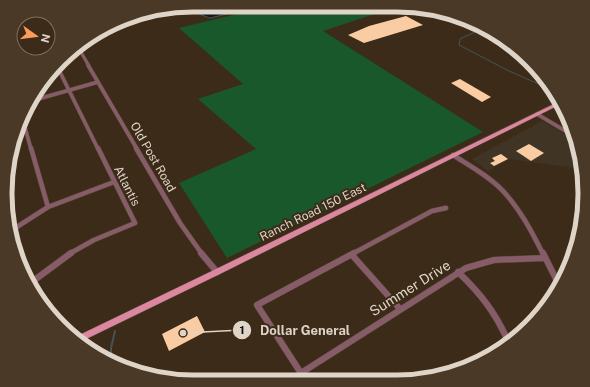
<svg xmlns="http://www.w3.org/2000/svg" width="590" height="387" viewBox="0 0 590 387" font-family="'Public Sans',sans-serif">
<style>
.commercial{fill:#403425}
.green{fill:#19582b}
.water{fill:#091c1e;stroke:#495351}
.lines{fill:none;stroke-linecap:round;stroke-linejoin:round}
.stream-far1{stroke:#495351;stroke-width:1}
.stream{stroke:#495351;stroke-width:2}
.building{fill:#f9cca3}
.minor-far3-casing{stroke:#564634;stroke-width:3.5}
.minor-far2-casing{stroke:#564634;stroke-width:4.5}
.minor-far1-casing{stroke:#564634;stroke-width:5.5}
.minor-casing{stroke:#564634;stroke-width:7}
.major-casing{stroke:#564634;stroke-width:1}
.minor-far3{stroke:#855c67;stroke-width:3}
.minor-far2{stroke:#855c67;stroke-width:3.5}
.minor-far1{stroke:#855c67;stroke-width:4.5}
.minor{stroke:#855c67;stroke-width:6}
.major{fill:#da879f;fill-rule:evenodd}
.labels{text-anchor:middle;stroke-width:4;stroke-linejoin:round;paint-order:stroke}
.street-label{font-size:12px;fill:#dfd4c8;stroke:#3c2b18}
.near-street-label{font-size:14px;fill:#dfd4c8;stroke:#3c2b18}
.rim{fill:none;stroke:#dfd4c8;stroke-width:5}
.leader{fill:none;stroke:#dfd4c8;stroke-width:1.5}
.callout-dot{fill:#dfd4c8;stroke:#3c2b18;stroke-width:1.5}
.mark-label{font-size:12px;text-anchor:middle;font-weight:bold;fill:#111}
.callout-label{font-size:13px;text-anchor:middle;font-weight:bold;fill:#dfd4c8;stroke:#3c2b18;stroke-width:4;stroke-linejoin:round;paint-order:stroke}
</style>
<rect width="100%" height="100%" fill="#3c2b18"/>
<path class="commercial" d="M542,121L573,139L581,169L510,159L488,171L472,159Z"/>
<path class="green" d="M270,6L396,7L323,31L483,132L227,258L179,183L256,149L198,99L243,84L179,28Z"/>
<path class="water" d="M197,5L245,6L251,8L210,18L194,12L186,7Z"/>
<g class="lines">
<path class="stream-far1" d="M480,25L477,31L460,39L459,45L509,71L550,89"/>
<path class="stream" d="M111,363V348L115,331"/>
</g>
<path class="building" d="M406,16L423,25L364,43L348,35L369,26Z
M460,79L491,97L482,102L451,83Z
M529,144L544,153L531,161L516,151Z
M501,154L508,159L494,166L490,163L495,161L492,158Z
M197,316L205,332L169,351L162,334Z"/>
<g class="lines">
<defs>
<path id="minor-far3" d="M78,47L89,66"/>
<path id="minor-far2" d="M88,65L137,149
M57,66L98,149
M52,71L59,69
M31,101L98,82
M537,114L572,135
M22,117L31,149"/>
<path id="minor-far1" d="M31,148L48,207
M136,148L180,223L202,254
M453,155C470,166 489,176 503,191C520,209 532,232 543,254
M9,232L48,207L114,182
M69,254L94,240L135,223L98,148
M352,254L432,211L446,208"/>
<path id="minor" d="M201,253L217,272
M543,253L558,283
M352,255L400,309
M458,272C481,294 495,312 508,341L479,363
M29,284L71,253
M301,373L466,268L494,260L544,258
M306,381L257,305L354,253"/>
<path id="major" d="M558,102L561,104L220,274L80,342L73,338L214,270Z"/>
</defs>
<use href="#minor-far3" class="minor-far3-casing"/>
<use href="#minor-far2" class="minor-far2-casing"/>
<use href="#minor-far1" class="minor-far1-casing"/>
<use href="#minor" class="minor-casing"/>
<use href="#major" class="major-casing"/>
<use href="#minor-far3" class="minor-far3"/>
<use href="#minor-far2" class="minor-far2"/>
<use href="#minor-far1" class="minor-far1"/>
<use href="#minor" class="minor"/>
<use href="#major" class="major"/>
</g>
<g class="labels">
<g class="street-label">
<text transform="translate(153 157) rotate(60)" y="4">Old Post Road</text>
<text transform="translate(127 186) rotate(63)" y="4">Atlantis</text>
<text transform="translate(313 212) rotate(-26)" y="4">Ranch Road 150 East</text>
</g>
<g class="near-street-label">
<text transform="translate(410 288) rotate(-32)" y="5">Summer Drive</text>
</g>
</g>
<path d="M0 0H590V387H0ZM193 12H397A181 181 0 0 1 578 193V194A181 181 0 0 1 397 375H193A181 181 0 0 1 12 194V193A181 181 0 0 1 193 12Z" fill="#493926" fill-rule="evenodd"/>
<path class="rim" d="M193 12H397A181 181 0 0 1 578 193V194A181 181 0 0 1 397 375H193A181 181 0 0 1 12 194V193A181 181 0 0 1 193 12Z"/>
<path class="leader" d="M183 333L242 330"/>
<g class="callout-dot">
<circle cx="183" cy="333" r="4"/>
<circle cx="242" cy="330" r="10"/>
</g>
<g class="mark-label">
<text x="242" y="334">1</text>
</g>
<g class="callout-label">
<text x="305" y="335">Dollar General</text>
</g>
<g transform="translate(36 36) rotate(104)"><circle r="19" fill="#3c2b18" stroke="#7d6f5e"/>
<path d="M0-3L7 15L0 10L-7 15Z" fill="#ff9b5a"/>
<text y="-6" font-size="11" font-weight="bold" text-anchor="middle" fill="#dfd4c8">N</text>
</g>
</svg>
